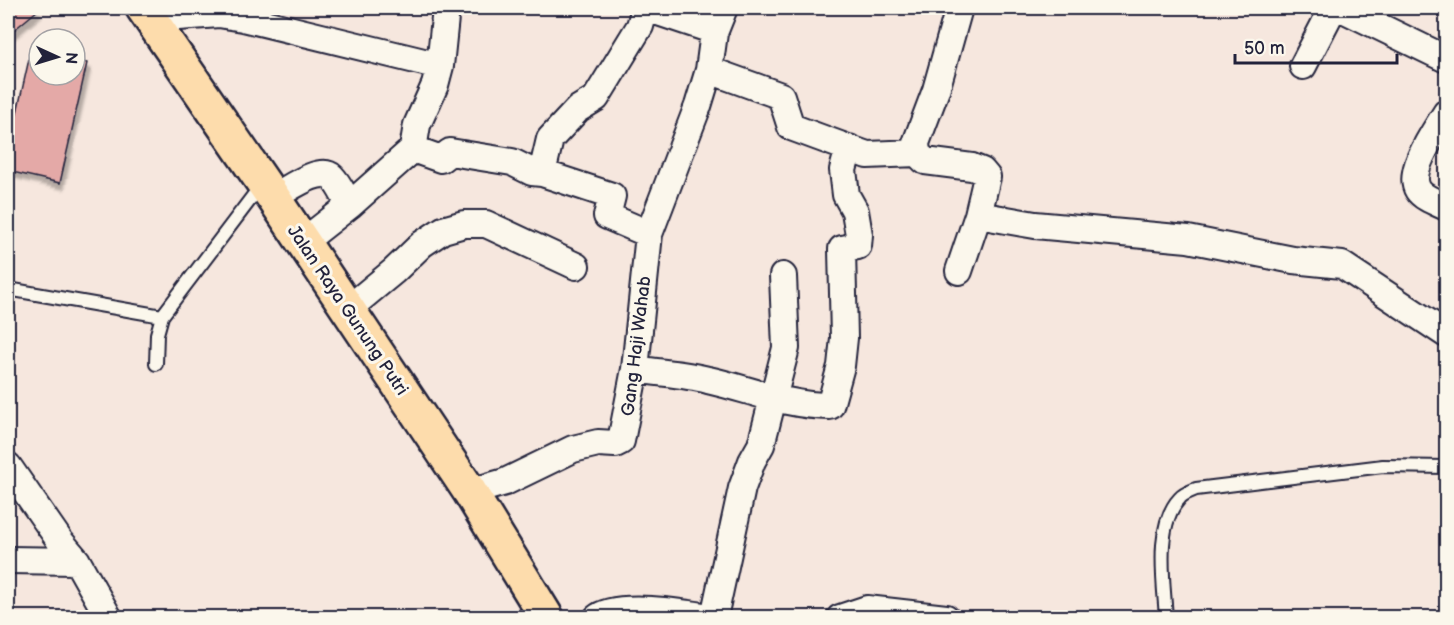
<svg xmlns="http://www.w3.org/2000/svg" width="1454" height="625" viewBox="0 0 1454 625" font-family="'Balsamiq Sans',sans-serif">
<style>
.building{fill:#e4a9a7;stroke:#22223b;stroke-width:1.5;filter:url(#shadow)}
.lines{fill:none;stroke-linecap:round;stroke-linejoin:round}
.service-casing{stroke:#22223b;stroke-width:16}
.minor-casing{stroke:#22223b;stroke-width:30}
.primary-casing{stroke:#22223b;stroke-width:38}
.service{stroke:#fbf7ec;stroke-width:12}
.minor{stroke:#fbf7ec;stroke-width:26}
.primary{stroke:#fddcac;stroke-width:33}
.labels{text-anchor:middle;stroke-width:6;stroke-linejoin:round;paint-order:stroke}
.street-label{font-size:18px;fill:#22223b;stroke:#fbf7ec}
</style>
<defs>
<filter id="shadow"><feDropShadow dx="3.5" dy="6" stdDeviation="1.5" flood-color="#0004"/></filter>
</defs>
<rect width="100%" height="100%" fill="#f6e7de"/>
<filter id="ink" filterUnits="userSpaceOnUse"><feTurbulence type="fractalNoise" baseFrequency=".0167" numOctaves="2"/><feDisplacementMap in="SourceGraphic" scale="12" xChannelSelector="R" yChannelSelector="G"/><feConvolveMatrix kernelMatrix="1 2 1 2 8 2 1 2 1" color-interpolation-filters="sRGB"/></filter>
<g filter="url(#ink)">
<path class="building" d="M8,8H36L38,10L8,35Z
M31,50L39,52V75H75V60L87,63L60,183L8,171V153Z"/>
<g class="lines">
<defs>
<path id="service" d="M8,289L162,316
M156,364L157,334L162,316L262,184
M1166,618C1164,583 1154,525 1180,498C1183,494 1191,491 1196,489L1383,466L1446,467"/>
<path id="minor" d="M446,8L440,66L435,85L417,125L413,149L441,159L450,152L512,162L532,172L542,173L612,196L607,216L649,234L698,106L709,70L781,96L791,127L867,155L917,153
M646,8L706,28L714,33
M959,8L936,90L916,143L917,153L925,161L972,167L982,171L987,177L978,215L959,271
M1341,8L1446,59
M148,14L178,17L219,14L243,18L440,66
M1303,66L1333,8
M709,70L714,33L724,8
M1446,113C1436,130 1406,171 1418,190C1423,198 1438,203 1446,207
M542,173L550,139L578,109L596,98L640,26L645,8
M273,197C286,191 320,165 332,177C339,184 344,196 350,205
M978,215L1035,225L1188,239L1293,260L1342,265L1446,334
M303,242L350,205L413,149
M348,309L394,271L422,244L443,230L464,224H486L576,266
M635,369C659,373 685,374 708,380C749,389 787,406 830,406L841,366L844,338L842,249L858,246L859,235L855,211L846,195L843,170L849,148
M8,466L60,541L77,561L109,618
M470,492L505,482L573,449L598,443L615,444L621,441L635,369L649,234
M8,560L77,561
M714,617L742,488L752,461L761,445L786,348L783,276
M597,618C615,601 691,614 716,618
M840,618L867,609L946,618"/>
<path id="primary" d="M143,8L273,197L470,492L547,618"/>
</defs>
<use href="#service" class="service-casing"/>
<use href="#minor" class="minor-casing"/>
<use href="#primary" class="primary-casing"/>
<use href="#service" class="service"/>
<use href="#minor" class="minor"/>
<use href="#primary" class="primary"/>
</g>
</g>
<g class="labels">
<g class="street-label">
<text transform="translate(348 310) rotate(56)" y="6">Jalan Raya Gunung Putri</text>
<text transform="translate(636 346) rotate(-83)" y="6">Gang Haji Wahab</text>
</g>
</g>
<rect width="1454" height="625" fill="none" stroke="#fbf7ec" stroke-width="30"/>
<rect x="15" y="15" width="1424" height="595" fill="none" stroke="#22223b" stroke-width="2" filter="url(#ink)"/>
<g transform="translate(57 57) rotate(94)"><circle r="28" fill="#fbf7ec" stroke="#a4a2a5" stroke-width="1.5"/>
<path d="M0-4.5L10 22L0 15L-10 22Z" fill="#22223b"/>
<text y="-9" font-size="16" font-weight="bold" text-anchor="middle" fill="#22223b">N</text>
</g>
<path d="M1235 54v9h162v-9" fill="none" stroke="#22223b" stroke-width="3"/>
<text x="1244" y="54" font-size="18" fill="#22223b" stroke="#fbf7ec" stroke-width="4.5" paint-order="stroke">50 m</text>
</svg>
